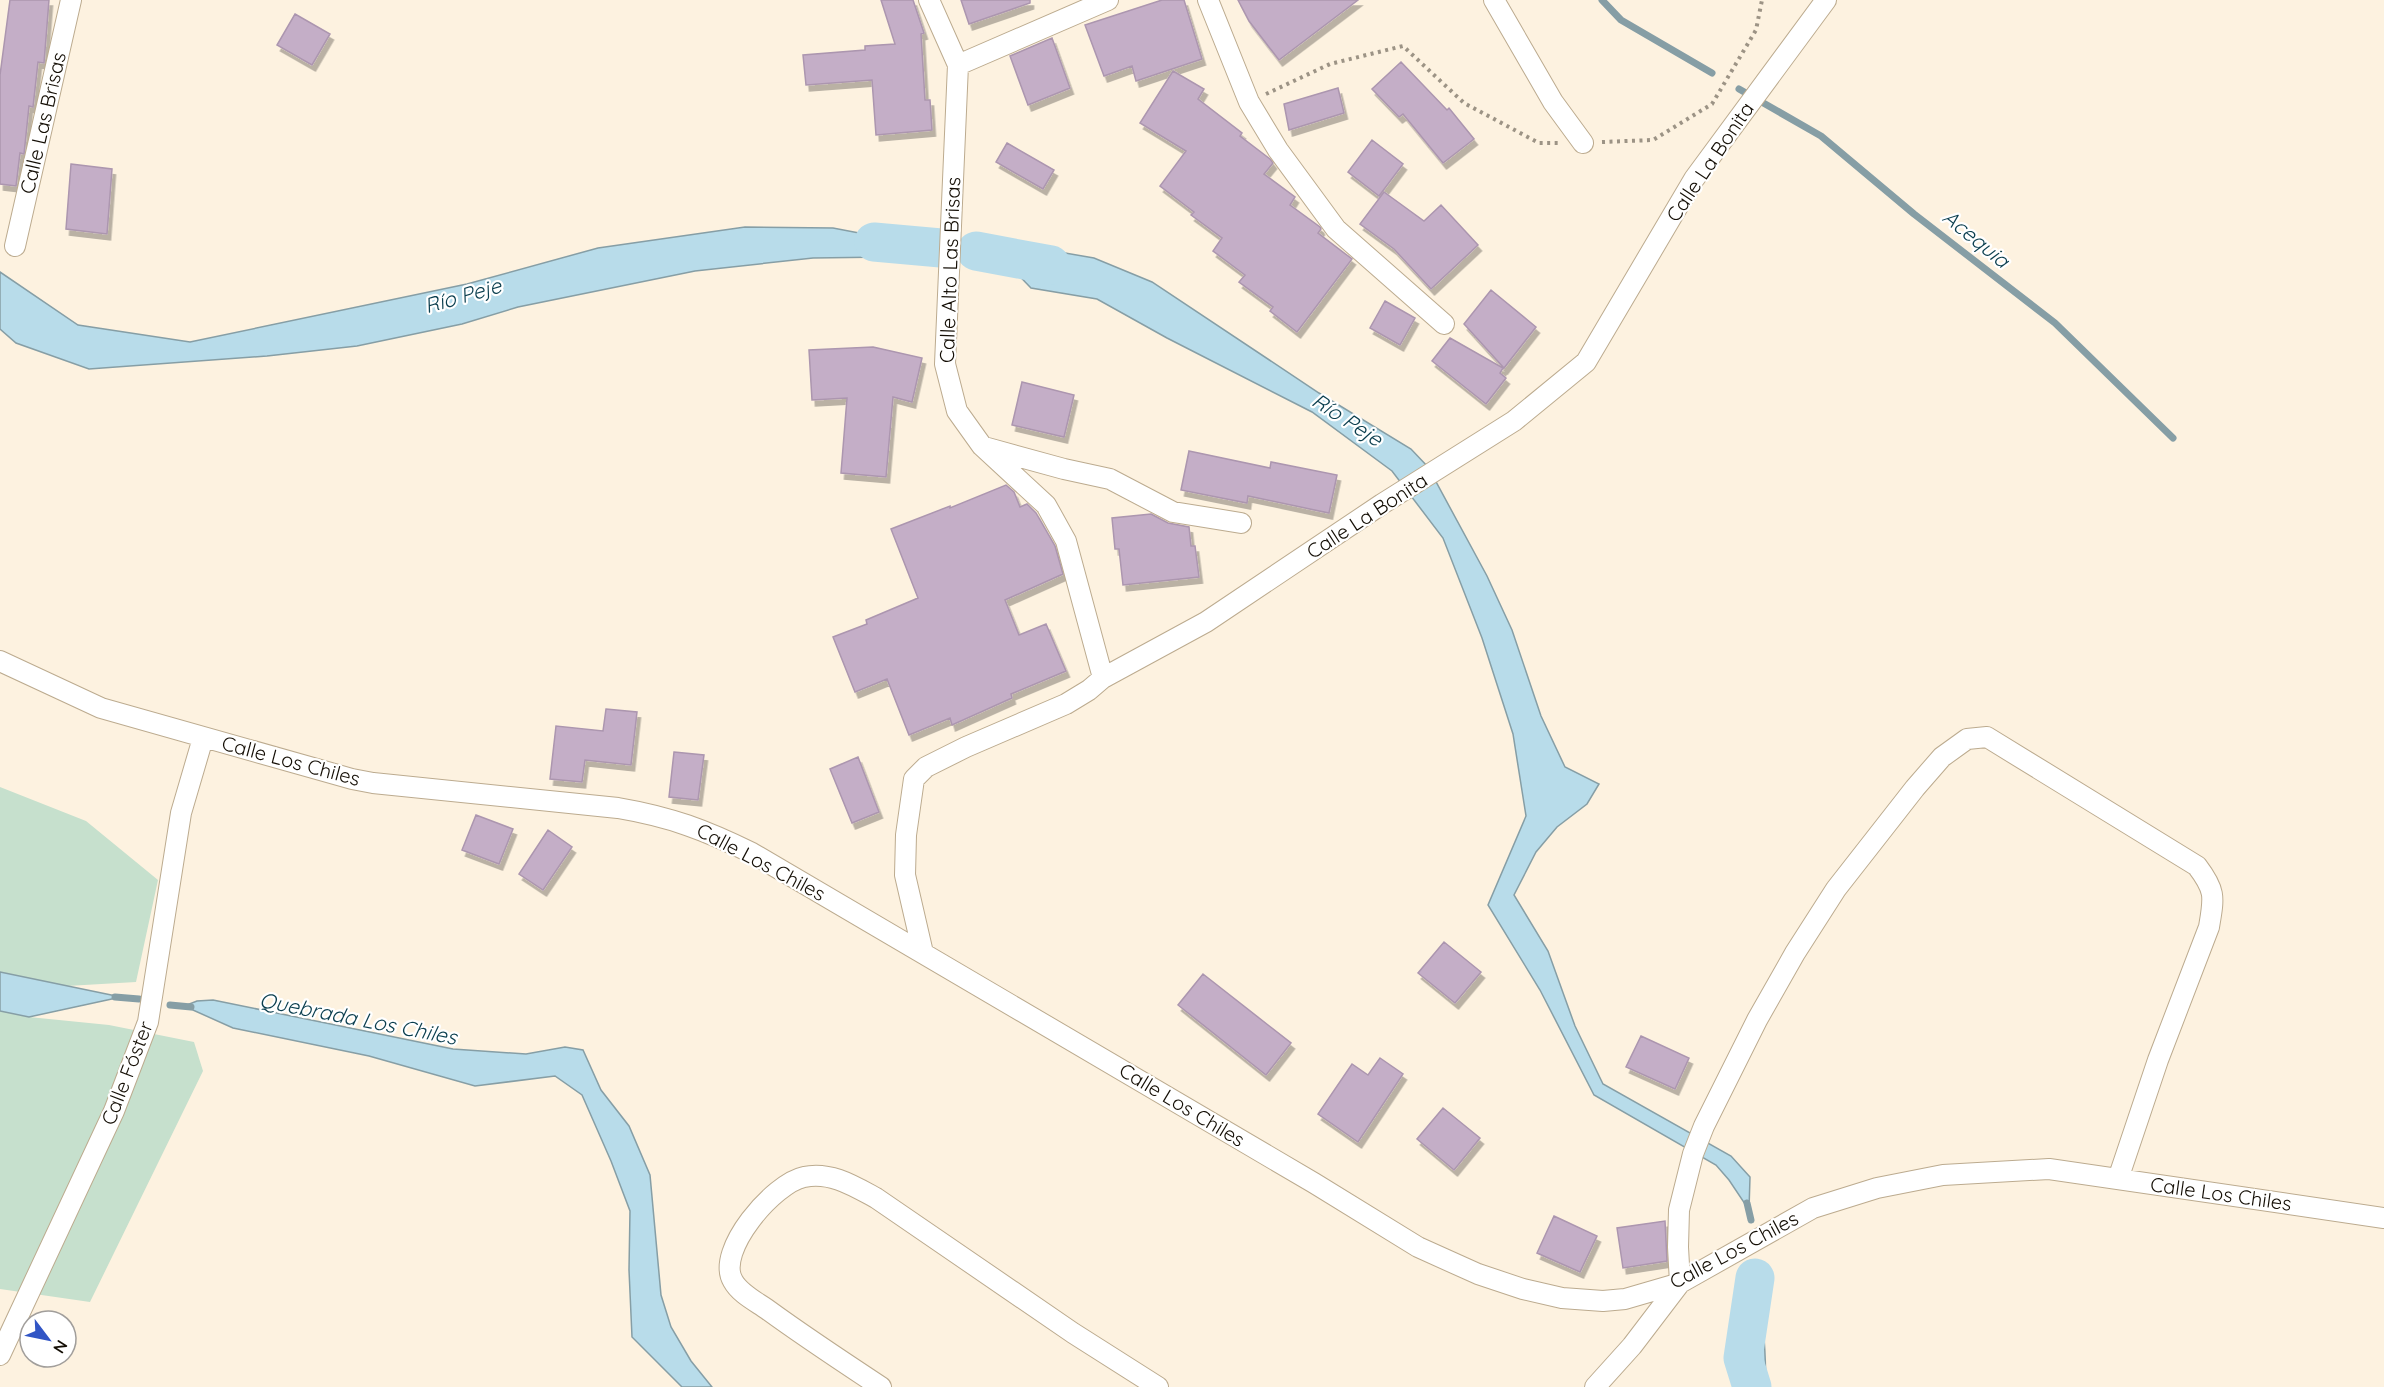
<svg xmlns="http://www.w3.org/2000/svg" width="2384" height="1387" viewBox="0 0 2384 1387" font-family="Quicksand,sans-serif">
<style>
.green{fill:#c6e0cd}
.water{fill:#b8dcea;stroke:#869ea5;stroke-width:1.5}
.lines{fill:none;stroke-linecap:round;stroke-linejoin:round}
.stream{stroke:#869ea5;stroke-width:7}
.river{stroke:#b8dcea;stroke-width:39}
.building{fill:#c4aec7;stroke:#ac96af;stroke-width:1.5;filter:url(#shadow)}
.street-casing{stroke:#bcab8f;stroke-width:22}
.path{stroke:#9c9385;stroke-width:4;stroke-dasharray:3 4.5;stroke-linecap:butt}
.street{stroke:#fff;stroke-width:20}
.labels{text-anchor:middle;stroke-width:4.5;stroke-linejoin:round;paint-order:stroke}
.street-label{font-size:20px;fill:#130d04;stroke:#fff}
.water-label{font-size:21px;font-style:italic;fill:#093d4d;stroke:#fff}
</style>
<defs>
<filter id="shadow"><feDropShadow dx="3.5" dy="6" stdDeviation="0" flood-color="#0004"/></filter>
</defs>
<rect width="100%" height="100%" fill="#fdf2e0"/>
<path class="green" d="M0,787L86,821L158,880L136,982L67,986L0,972Z
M0,1011L29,1017L109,1025L194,1042L203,1071L90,1302L0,1289Z"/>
<path class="water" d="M745,227L833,228L927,246L886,257L813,258L695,271L518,307L462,324L357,346L267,356L89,369L16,343L0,329V272L78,325L190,342L467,284L598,248Z
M1013,244L1094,258L1152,282L1319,393L1411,449L1428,467L1487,576L1512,630L1541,716L1565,767L1599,784L1587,804L1557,827L1536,852L1514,895L1548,951L1575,1026L1603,1084L1731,1156L1750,1177L1749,1210L1729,1180L1716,1165L1594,1095L1540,990L1488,905L1526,816L1513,734L1482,638L1443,538L1392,471L1312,412L1167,338L1097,299L1031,288L998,254Z
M0,972L121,997L29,1017L0,1011Z
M213,1000L453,1049L526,1054L565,1047L583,1050L601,1090L629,1126L650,1175L661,1295L671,1327L691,1361L712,1387H682L632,1337L629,1270L630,1211L611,1161L582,1095L555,1076L475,1086L369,1056L233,1028L184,1006L197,1001Z
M1753,1291C1766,1322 1765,1353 1766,1387H1743L1738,1367L1740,1319L1742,1307Z"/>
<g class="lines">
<path class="stream" d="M1602,0L1621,20L1712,73
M1739,89L1821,136L1914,214L2055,323L2173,438
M115,997L139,999
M170,1005L191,1007
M1747,1203L1751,1220"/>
<path class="river" d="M874,242L941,248
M976,251L1051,265
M1752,1387L1743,1358L1755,1278"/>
</g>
<path class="building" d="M10,0H49L44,63L38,62L33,107L29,106L24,154L20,153L16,186L0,184V75Z
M881,0H913L924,33L921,34L925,100H930L932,130L876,135L872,80L806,85L803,55L865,50V46L895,44Z
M961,0H1030V3L969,24Z
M1162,0H1184L1202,59L1136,81L1132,66L1104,76L1085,25Z
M1238,0H1358L1279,60L1249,21Z
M295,14L330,34L312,65L277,45Z
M1052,38L1070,88L1028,105L1010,56Z
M1401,62L1447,110L1449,108L1474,139L1443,163L1403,114L1399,117L1372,89Z
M1173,71L1204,89L1198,99L1242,133L1240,136L1270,159L1273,163L1264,174L1295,197L1290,205L1320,227L1321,229L1318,233L1352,259L1297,332L1270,311L1273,307L1239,282L1245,275L1213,251L1222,238L1191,215L1194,212L1160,186L1186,151L1140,123Z
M1338,88L1344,113L1289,130L1284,104Z
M1372,140L1403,164L1379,196L1348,172Z
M1007,143L1054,170L1043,189L996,162Z
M71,164L112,169L107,234L66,229Z
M1384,192L1424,221L1441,205L1478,245L1431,289L1394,249L1360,224Z
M1491,290L1536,327L1504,368L1464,324Z
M1385,301L1415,318L1400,345L1370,328Z
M1450,338L1503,368L1500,373L1506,378L1486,404L1432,361Z
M873,347L922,358L912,402L893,397L886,477L841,473L847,398L812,400L809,350Z
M1022,382L1074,395L1064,437L1012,425Z
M1189,451L1270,468L1271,462L1337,475L1329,513L1248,496L1247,503L1181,490Z
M1006,485L1014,492L1020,507L1027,504L1036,513L1055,546L1063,574L1005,600L1019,635L1046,624L1066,671L1011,694L1012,698L952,725L950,718L909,735L887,679L855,692L833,637L867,624L866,620L918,598L891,529L950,506V508Z
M1151,514L1168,523L1189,527L1191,546H1195L1199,577L1123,585L1119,549H1115L1112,518Z
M606,709L637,712L631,765L585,760L582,782L550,779L556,726L603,731Z
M674,752L704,755L698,800L669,797Z
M858,757L879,812L852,823L830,769Z
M476,815L513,829L499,864L462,850Z
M548,830L572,847L543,890L519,874Z
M1444,942L1481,972L1455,1003L1418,973Z
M1203,974L1291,1043L1266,1075L1178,1005Z
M1641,1036L1689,1058L1675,1089L1626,1067Z
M1380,1058L1403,1074L1358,1142L1318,1114L1352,1064L1368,1075Z
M1443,1108L1480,1138L1454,1170L1417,1139Z
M1554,1216L1597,1236L1580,1272L1537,1253Z
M1665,1221L1667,1261L1623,1268L1617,1228Z"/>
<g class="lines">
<defs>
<path id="street" d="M929,0L958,65L945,364L957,411L982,446L1046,505L1066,541L1103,678
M1208,0L1249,102L1278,150L1336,229L1444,324
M1494,0L1553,102L1583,143
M958,65L1108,0
M15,246L71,0
M984,447L1064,469L1110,479L1173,512L1241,523
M0,661L101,708L352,779L373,783L618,808C671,817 705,830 752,853L1314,1183L1418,1247L1478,1274L1523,1289L1562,1298L1603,1301L1625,1299L1680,1283L1813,1208L1877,1188L1943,1175L2049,1169L2384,1218
M923,953L905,875L906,835L914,779L926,767L966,747L1066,704L1089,690L1103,678L1206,622L1382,504L1514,421L1586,362L1694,179L1826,0
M0,1355L114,1111L148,1022L181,813L203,738
M881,1387C843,1362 805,1337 768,1310C757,1302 740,1294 733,1281C715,1251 774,1183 804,1177C830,1171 854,1186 876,1198L1073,1333L1158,1387
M1595,1387L1632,1346L1680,1283L1678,1247L1679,1210L1693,1154L1704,1126L1757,1020L1795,953L1836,889L1915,788L1942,757L1967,739L1987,737L2197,866C2216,891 2214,897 2209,927L2158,1060L2118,1179"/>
</defs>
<use href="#street" class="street-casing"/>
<path class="path" d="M1266,94L1330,64L1403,46L1464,103L1539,143H1559
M1602,142L1653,140L1712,104L1756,30L1762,0"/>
<use href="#street" class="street"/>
</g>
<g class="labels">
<g class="street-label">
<text transform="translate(43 123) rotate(-77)" y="7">Calle Las Brisas</text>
<text transform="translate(1710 162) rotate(-56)" y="7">Calle La Bonita</text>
<text transform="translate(950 270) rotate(-88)" y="7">Calle Alto Las Brisas</text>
<text transform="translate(1367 516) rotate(-33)" y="7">Calle La Bonita</text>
<text transform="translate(291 761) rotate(15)" y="7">Calle Los Chiles</text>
<text transform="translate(761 862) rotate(28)" y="7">Calle Los Chiles</text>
<text transform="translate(127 1073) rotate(-69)" y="7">Calle Fóster</text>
<text transform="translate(1182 1105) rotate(31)" y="7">Calle Los Chiles</text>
<text transform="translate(2221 1194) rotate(8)" y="7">Calle Los Chiles</text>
<text transform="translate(1734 1250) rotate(-28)" y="7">Calle Los Chiles</text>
</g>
<g class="water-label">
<text transform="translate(1976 239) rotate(39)" y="7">Acequia</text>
<text transform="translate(463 296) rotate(-16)" y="7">Río Peje</text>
<text transform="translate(1347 420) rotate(33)" y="7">Río Peje</text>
<text transform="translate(358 1019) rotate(11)" y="7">Quebrada Los Chiles</text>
</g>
</g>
<g transform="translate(48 1339) rotate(122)"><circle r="28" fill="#ffffff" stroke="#a19e9b" stroke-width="1.5"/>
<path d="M0-4.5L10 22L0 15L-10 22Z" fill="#3155c5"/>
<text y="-9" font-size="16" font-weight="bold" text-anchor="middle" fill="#130d04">N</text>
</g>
</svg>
